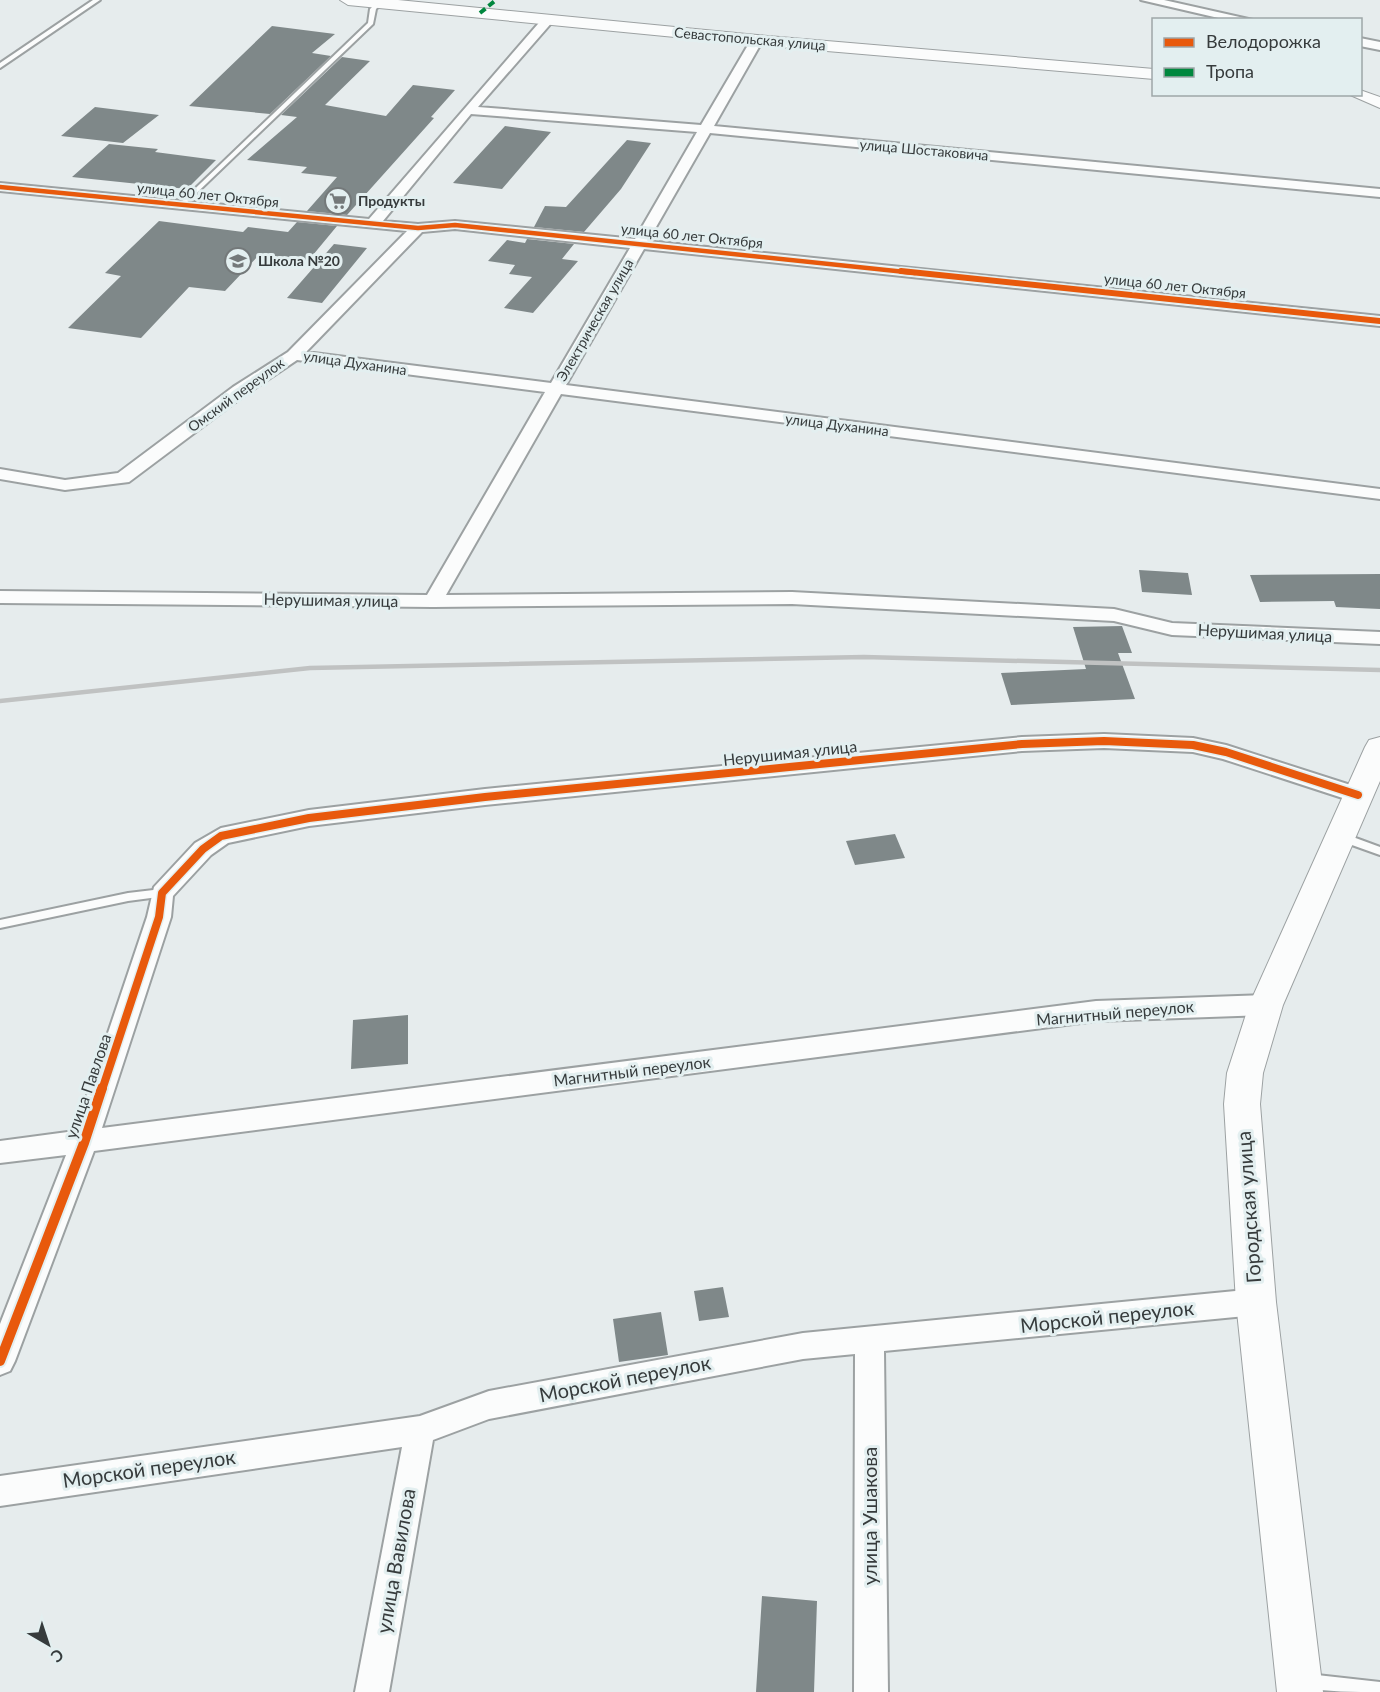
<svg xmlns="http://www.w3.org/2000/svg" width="1380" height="1692" viewBox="0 0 1380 1692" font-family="Lato,sans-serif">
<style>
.building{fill:#7f8889}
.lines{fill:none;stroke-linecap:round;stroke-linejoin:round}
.lane-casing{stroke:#9ca1a2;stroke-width:4}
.street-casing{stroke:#9ca1a2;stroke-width:4}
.secondary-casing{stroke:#9ca1a2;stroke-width:2}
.lane{fill:#fbfcfc;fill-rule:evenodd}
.street{fill:#fbfcfc;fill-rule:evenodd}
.secondary{fill:#fbfcfc;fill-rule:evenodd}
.rail{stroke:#c0c2c2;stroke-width:4.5}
.quiet{stroke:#00873e;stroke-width:4;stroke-dasharray:7 4;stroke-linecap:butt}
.cycleway-far3-casing{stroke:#e3eff0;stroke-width:7}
.cycleway-far2-casing{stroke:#e3eff0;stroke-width:9}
.cycleway-far1-casing{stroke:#e3eff0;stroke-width:11}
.cycleway-casing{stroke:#e3eff0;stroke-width:14}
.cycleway-far3{stroke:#e8590c;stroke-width:4.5}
.cycleway-far2{stroke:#e8590c;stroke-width:6}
.cycleway-far1{stroke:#e8590c;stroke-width:8}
.cycleway{stroke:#e8590c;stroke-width:10}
.labels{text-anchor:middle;stroke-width:6;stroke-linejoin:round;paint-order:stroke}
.far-street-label{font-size:14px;fill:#363b3c;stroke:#e3eff0}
.far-poi-label{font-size:14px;font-weight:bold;fill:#363b3c;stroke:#e3eff0;text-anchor:start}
.street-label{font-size:16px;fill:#363b3c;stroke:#e3eff0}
.near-street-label{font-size:20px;fill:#363b3c;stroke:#e3eff0}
</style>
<rect width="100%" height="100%" fill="#e6eced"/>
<path class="building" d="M272,26L335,34L312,53L331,56L270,114L189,106Z
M342,57L370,61L325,105L386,116L413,85L455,90L431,117L434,118L347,215L307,211L337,177L301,173L307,167L247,160L297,117L281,115Z
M95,107L159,115L123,143L61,136Z
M505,126L551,132L502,189L453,183Z
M627,140L651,143L621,189L584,232L534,227L545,206L566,207Z
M109,144L158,149L155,152L216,160L187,189L72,177Z
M159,221L243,232L248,227L288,232L297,222L337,226L308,261L259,255L225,291L189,287L141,338L68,328L121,276L105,273Z
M527,239L574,244L562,259L578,261L533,313L504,308L532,277L509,274L515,265L488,261L507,240L525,243Z
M334,244L367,248L322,303L287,298Z
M1139,570L1188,573L1192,595L1142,592Z
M1380,574V609L1336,607L1334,601L1260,602L1250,575Z
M1122,626L1132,653H1118L1135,699L1011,705L1001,673L1086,669L1073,627Z
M895,834L905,858L855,865L846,841Z
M408,1015V1064L351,1069L353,1020Z
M723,1287L729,1317L699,1321L694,1291Z
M661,1312L668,1355L619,1362L613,1319Z
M762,1596L817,1601L814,1692H756Z"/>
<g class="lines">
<defs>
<path id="lane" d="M93,0H100L0,68V63Z
M377,2L382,3L376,9L373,24L182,207H178V205L368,23L370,9Z
M1342,833L1380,847V855L1338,840L1337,837Z
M162,889L166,890L167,893L166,896L128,901L0,928V920L128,893Z
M1308,1674L1380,1682V1692C1356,1692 1325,1692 1303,1687L1300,1682L1303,1677Z"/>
<path id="street" d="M1141,0H1164L1253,20H1227Z
M544,17L554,20L478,107L701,125L751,40L757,36L763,40L714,126L1380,189V197L710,133L648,241L1380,316V326L644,249L566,385L1380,489V499L561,394L446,595L792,592L1114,609L1172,623L1380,632V644L1172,635L1114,621L792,604L433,607L0,603V591L427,595L545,392L297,360L245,395L129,482L65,490L0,479V469L65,480L118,473L233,387L288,352L407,231L0,191V183L369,219ZM471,114L697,132L635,239L455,221L418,224L383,221ZM455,229L630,248L551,383L306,352L422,232Z
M1360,38L1380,42V50L1360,46Z
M1104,734L1193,738L1226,745L1366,790L1369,795L1366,800L1358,803L1223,759L1193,752L1104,748L1022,751L485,805L309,826L228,843L211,855L173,896L171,917L102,1128L1096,1001L1266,995L1275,998L1278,1005L1275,1012L1266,1015L1096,1021L94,1151L15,1361L10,1371L0,1375V1324L66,1155L0,1163V1141L75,1131L147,917L154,887L195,843L221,828L309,810L485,789L1022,737Z
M1256,1289L1266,1293L1270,1302L1266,1311L1256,1315L884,1351L888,1692H854L855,1354L803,1359L489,1419L433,1440L389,1692H355L402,1447L0,1506V1476L420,1416L489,1391L803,1333Z"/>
<path id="secondary" d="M340,0H398L757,35L1154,69V79L757,45L348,5Z
M1360,90L1380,97V108L1348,94H1360Z
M1380,737V781L1283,1005L1263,1073L1260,1104L1276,1302L1323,1692H1277L1236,1302L1224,1104L1227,1073L1249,1005L1365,747L1369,740Z"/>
</defs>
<use href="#lane" class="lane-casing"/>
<use href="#street" class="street-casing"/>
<use href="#secondary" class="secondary-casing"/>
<use href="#lane" class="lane"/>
<use href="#street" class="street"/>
<use href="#secondary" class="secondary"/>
<path class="rail" d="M0,701L310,668L864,657L1380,670"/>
<path class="quiet" d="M480,13L496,0"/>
<defs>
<path id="cycleway-far3" d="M0,187L418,228L455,225L915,273"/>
<path id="cycleway-far2" d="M901,271L1380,321"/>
<path id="cycleway-far1" d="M102,1090L159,917L162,893L203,849L221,836L309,818L485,797L1022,744L1104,741L1193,745L1226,752L1358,795"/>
<path id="cycleway" d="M0,1361L84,1143L102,1088"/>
</defs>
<use href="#cycleway-far3" class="cycleway-far3-casing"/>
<use href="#cycleway-far2" class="cycleway-far2-casing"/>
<use href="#cycleway-far1" class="cycleway-far1-casing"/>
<use href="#cycleway" class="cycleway-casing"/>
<use href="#cycleway-far3" class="cycleway-far3"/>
<use href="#cycleway-far2" class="cycleway-far2"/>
<use href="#cycleway-far1" class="cycleway-far1"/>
<use href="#cycleway" class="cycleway"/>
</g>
<defs>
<symbol id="supermarket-ring" viewBox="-11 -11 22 22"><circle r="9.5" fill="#e3eff0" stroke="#74797a" stroke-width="1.5"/><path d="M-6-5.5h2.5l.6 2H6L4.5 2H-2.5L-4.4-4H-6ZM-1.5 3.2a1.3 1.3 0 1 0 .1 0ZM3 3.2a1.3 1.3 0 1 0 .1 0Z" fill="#74797a"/></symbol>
<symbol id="school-ring" viewBox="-11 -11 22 22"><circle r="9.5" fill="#e3eff0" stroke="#74797a" stroke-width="1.5"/><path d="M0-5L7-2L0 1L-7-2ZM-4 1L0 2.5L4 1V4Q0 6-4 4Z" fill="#74797a"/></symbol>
</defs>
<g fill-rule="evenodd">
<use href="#supermarket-ring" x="323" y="186" width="30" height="30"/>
<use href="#school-ring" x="223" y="246" width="30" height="30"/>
</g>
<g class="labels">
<g class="far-street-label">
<text transform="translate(750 39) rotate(5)" y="5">Севастопольская улица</text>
<text transform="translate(924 150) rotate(5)" y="5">улица Шостаковича</text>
<text transform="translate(208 195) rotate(6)" y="5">улица 60 лет Октября</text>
<text transform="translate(692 236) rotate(6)" y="5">улица 60 лет Октября</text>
<text transform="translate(1175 286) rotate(6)" y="5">улица 60 лет Октября</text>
<text transform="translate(595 320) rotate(-60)" y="5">Электрическая улица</text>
<text transform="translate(355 363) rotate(8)" y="5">улица Духанина</text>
<text transform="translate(236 395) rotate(-36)" y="5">Омский переулок</text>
<text transform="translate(837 425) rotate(7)" y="5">улица Духанина</text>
</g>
<g class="far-poi-label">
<text x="358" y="206">Продукты</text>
<text x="258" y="266">Школа №20</text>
</g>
<g class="street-label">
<text transform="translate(331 600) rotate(1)" y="6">Нерушимая улица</text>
<text transform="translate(1265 633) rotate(3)" y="6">Нерушимая улица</text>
<text transform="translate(790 753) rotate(-6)" y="6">Нерушимая улица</text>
<text transform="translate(1115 1013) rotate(-5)" y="6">Магнитный переулок</text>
<text transform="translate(632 1071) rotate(-7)" y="6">Магнитный переулок</text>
<text transform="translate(88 1086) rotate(-71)" y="6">улица Павлова</text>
</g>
<g class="near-street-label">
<text transform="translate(1249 1207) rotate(-94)" y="7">Городская улица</text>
<text transform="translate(1107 1317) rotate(-6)" y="7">Морской переулок</text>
<text transform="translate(625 1379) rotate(-11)" y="7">Морской переулок</text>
<text transform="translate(149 1469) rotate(-8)" y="7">Морской переулок</text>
<text transform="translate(870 1516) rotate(-90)" y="7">улица Ушакова</text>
<text transform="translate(396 1561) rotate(-80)" y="7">улица Вавилова</text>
</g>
</g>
<rect x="1152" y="18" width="210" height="78" fill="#e3eff0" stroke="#9ea7a8" stroke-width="1.5"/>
<rect x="1164" y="38" width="30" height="9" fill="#e8590c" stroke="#9ea7a8" stroke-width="1.5"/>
<text x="1206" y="48" font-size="18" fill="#363b3c">Велодорожка</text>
<rect x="1164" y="68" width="30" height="9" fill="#00873e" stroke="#9ea7a8" stroke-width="1.5"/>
<text x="1206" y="78" font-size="18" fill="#363b3c">Тропа</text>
<g transform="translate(48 1644) rotate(141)" stroke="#e3eff0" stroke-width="4.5" paint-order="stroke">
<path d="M0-4.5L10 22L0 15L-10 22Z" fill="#363b3c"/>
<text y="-9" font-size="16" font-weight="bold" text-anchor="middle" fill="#363b3c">С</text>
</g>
</svg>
